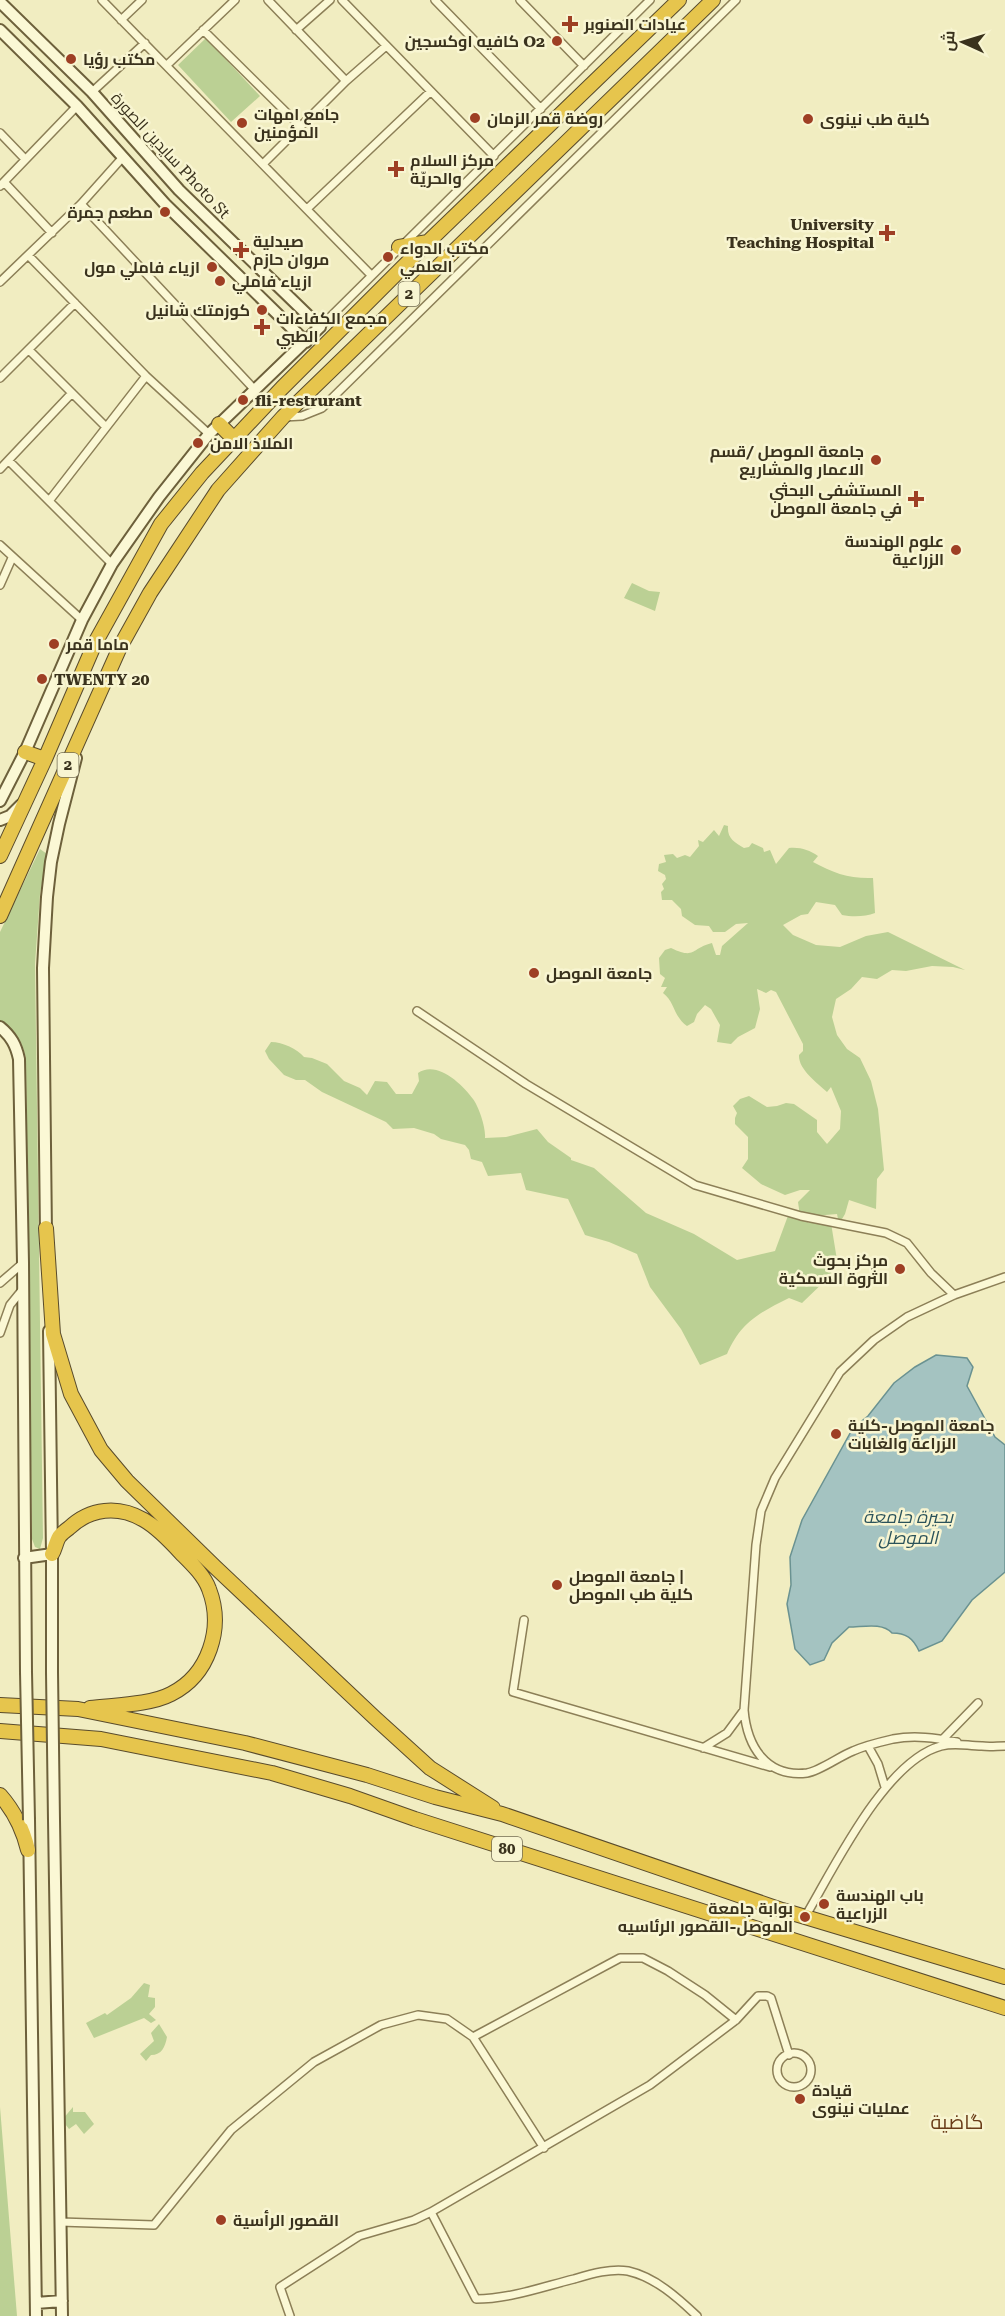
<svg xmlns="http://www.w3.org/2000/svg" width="1005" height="2316" viewBox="0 0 1005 2316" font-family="'Roboto Serif',Cairo,serif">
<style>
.green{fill:#bbd094}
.water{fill:#a4c3c1;stroke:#6a9291;stroke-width:1.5}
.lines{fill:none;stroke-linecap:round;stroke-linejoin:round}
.street-casing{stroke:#8c7f57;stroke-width:10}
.secondary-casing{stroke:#6d603b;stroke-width:14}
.highway-casing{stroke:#594b2c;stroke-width:16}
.street{stroke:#fbf8d5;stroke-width:7}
.secondary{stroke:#fbf8d5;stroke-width:10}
.highway{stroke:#e6c54d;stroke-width:14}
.secondary-bridge-casing{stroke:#6d603b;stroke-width:14;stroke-linecap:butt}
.secondary-bridge{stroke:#fbf8d5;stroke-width:10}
.poi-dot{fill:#9e3f24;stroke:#f8f5d1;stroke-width:2}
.labels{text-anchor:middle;stroke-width:5;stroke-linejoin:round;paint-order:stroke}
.shield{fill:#f8f5d1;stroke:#736c53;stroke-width:1.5}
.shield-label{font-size:15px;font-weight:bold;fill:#3a321d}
.poi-label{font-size:16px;font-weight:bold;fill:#3a321d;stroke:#f8f5d1;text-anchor:start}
.street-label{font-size:16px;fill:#3a321d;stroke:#f8f5d1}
.water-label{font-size:18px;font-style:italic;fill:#2b535b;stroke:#f8f5d1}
.quarter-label{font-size:20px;fill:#6a3d19;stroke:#f8f5d1}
</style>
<rect width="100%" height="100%" fill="#f1edc1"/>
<path class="green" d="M206,38L260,96L231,122L178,65Z
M632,583L649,591L660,592L655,611L624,598Z
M724,825L728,826C727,838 734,842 744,848L749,847L752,843L763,848L764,852L770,850L776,864L789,848C801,847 809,850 818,856L813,862C833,873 850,879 873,878L875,913C865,917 852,917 842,915L835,905L816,902L808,914L801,915L783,925L793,935L816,945L840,947L866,936L888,932L965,970L953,967L932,966L906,971L892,970L877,979L862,977L851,989L836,999L832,1017L837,1035L847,1049L860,1058L871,1081L878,1109L884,1170L877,1179L876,1209L849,1200L845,1214L839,1224L837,1214L802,1217L809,1223H831L837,1260L829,1277L802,1303L789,1298C759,1313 741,1322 727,1354L700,1365L681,1329L650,1287L637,1254L609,1242L585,1235L568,1199L526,1190L521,1173L488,1176L482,1162L471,1159L469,1150L465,1145L441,1139L434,1134L414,1128L393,1129L386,1122L322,1092L305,1080H296L284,1075L269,1059L265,1051L271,1042C283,1042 297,1049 304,1057L312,1058L327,1064L344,1081L360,1088L367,1095L375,1081L387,1082L396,1094H412L419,1081L418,1073C437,1060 462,1084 473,1099C479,1107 486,1128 485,1138L506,1137L537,1129L548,1142L571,1158V1160L594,1168L646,1213L694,1234L737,1260L775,1251L789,1213L800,1216L798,1202L810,1190H800L785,1195L761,1184L742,1168L748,1159V1137L735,1124V1118L737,1113L733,1106L740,1099L749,1096L767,1107L777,1106L786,1103L794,1104L817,1120V1132L827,1144L840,1129L841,1111L831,1087L827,1092C817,1083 798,1069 799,1055L803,1051V1044L776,992L771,990L766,993L757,989L760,1009L755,1028L738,1037L731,1044L717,1042L720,1025L711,1009L705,1005L697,1014L694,1022L687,1026C673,1016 675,1002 663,993L667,987H661L665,978L660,974L659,958L665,950L671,948C696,960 691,948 712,943L716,955H720L722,946L748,923L736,924L725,932H713L709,926L695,925L682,916L681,909L672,900H662L661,892L664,889L662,884L666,879L665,875L658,871L659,864L666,862L664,855L673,854L677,858L685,855L690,857L699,846L698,840L703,842L714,830L719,836Z
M40,849L47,854L40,894L35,964L43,1538L40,1549L35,1547L32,1539L26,1059C23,1041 15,1031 0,1021V932Z
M144,1983L150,1985L148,1997L155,1998V2007L149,2014L156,2020L151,2023L144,2018L94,2038L86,2023L105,2013L107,2015L131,1998Z
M159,2024L167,2037C165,2047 162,2055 151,2055L146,2061L140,2054L154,2041L151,2033Z
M0,2107L17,2316H0Z
M73,2107V2112H85L94,2124L84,2134L76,2124L69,2129L62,2120Z"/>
<path class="water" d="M936,1355L967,1358L973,1367L967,1386L995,1437L1005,1445V1572L972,1600L942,1641L919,1651C913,1638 906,1633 892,1633C882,1622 863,1627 849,1627L832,1643L824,1660L810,1665L795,1649L787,1604L791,1585L790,1557L802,1520L853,1428L868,1416L894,1383L915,1367Z"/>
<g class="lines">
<defs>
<path id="street" d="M102,0L371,275
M268,0L346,81
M342,0L494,156
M435,0L541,109
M520,0L584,66
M121,20L142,0
M203,30L300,126
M296,30L330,0
M167,65L235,0
M92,92L145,43
M0,133L25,159
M264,163L346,81L386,46
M4,182L52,233
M0,186L77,106
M81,204L255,390
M308,208L430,92
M28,255L146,376L209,434
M0,282L81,204L123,157
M320,327L650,0
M29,350L106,427
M0,378L75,303
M284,417L302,416L322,408L736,0
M9,461L112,564
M0,469L72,393
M49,501L146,376
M0,545L82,620
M0,585L12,558
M417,1011L526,1084L695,1185L801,1216L886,1233L907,1243L931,1273L954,1295
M0,1283L23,1263
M0,1333L10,1305L23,1289
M524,1620L513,1692L770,1767
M943,1739L978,1703
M957,1742C935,1738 915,1735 893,1739C880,1742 864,1746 853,1751C840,1756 820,1771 807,1773C766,1778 747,1746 744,1710L756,1545L761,1511L775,1478L840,1372L874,1340L907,1317L954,1295L1005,1277
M868,1746L878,1764L885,1787
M703,1748L727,1733L744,1710
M805,1917C834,1868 885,1761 941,1746C956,1742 967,1746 982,1746C989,1747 997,1746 1005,1746
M473,2037L620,1958H643L668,1971L705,1995L736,2020
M777 2070a17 17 0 1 1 34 0a17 17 0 1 1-34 0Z
M431,2212L476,2299C509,2299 542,2287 574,2279C591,2274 611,2268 628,2271C655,2277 678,2298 697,2316
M60,2222L154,2225L231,2130L314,2062L381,2025L418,2015L447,2019L473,2037L544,2148
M290,2316L280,2287L359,2236L414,2220L431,2212L650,2085L736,2020L758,1996H767L771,1998L789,2055"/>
<path id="secondary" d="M0,2L92,92L179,190L320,327L209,434L159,497L112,564L82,620L25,752L0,801
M0,30L77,106L165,204L306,342
M0,820L10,816L21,805
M0,1027C11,1036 16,1045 19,1059L23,1263L26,1672
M46,1234L43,968L47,897L51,862L59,824L76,758
M49,1331L52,1554V1672
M24,1558L52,1554
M29,1820L36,2316
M54,1820L62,2316
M36,2303L62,2301"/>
<path id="highway" d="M399,247L428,242
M219,424L234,439
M25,752L45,759
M0,856L45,759L95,643L161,524L202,473L282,388L428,242L679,0
M0,916L120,647L150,593L218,490L283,417L713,0
M46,1228L53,1334L71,1394L101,1450L127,1481L215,1567L375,1718L430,1768L493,1808
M52,1554C55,1549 56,1542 59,1537C61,1534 65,1531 69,1528C90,1508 118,1505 144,1520C158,1528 170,1541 181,1553C191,1563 204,1575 209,1589C224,1628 209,1675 171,1694C150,1705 114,1705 90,1708
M0,1705L78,1709L245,1743L367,1775L435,1797L502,1814L782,1910L1005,1977
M0,1731L101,1739L272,1773L350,1796L415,1819L1005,2008
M0,1795C15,1812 23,1829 28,1850"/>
</defs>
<use href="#street" class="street-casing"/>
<use href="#secondary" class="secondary-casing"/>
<use href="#highway" class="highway-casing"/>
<use href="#street" class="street"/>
<use href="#secondary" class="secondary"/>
<use href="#highway" class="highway"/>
<defs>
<path id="secondary-bridge" d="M26,1672L29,1820
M52,1672L54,1820"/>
</defs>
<use href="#secondary-bridge" class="secondary-bridge-casing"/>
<use href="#secondary-bridge" class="secondary-bridge"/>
</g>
<g class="poi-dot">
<path d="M567 15h6v6h6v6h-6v6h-6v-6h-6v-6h6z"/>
<circle cx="557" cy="41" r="6"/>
<circle cx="71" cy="59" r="6"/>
<circle cx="475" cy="118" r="6"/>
<circle cx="808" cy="119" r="6"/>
<circle cx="242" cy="123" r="6"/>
<path d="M393 160h6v6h6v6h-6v6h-6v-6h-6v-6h6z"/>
<circle cx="165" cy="212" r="6"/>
<path d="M884 224h6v6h6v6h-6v6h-6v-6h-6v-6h6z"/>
<path d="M238 241h6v6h6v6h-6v6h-6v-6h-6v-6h6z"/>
<circle cx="388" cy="257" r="6"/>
<circle cx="212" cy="267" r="6"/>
<circle cx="220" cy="281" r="6"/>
<circle cx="262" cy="310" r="6"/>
<path d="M259 318h6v6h6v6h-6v6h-6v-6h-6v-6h6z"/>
<circle cx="243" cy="400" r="6"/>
<circle cx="198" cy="443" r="6"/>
<circle cx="876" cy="460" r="6"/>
<path d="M913 490h6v6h6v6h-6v6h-6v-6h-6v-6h6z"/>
<circle cx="956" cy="550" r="6"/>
<circle cx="54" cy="644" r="6"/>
<circle cx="42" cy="679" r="6"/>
<circle cx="534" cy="973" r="6"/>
<circle cx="900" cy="1269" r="6"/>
<circle cx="836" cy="1434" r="6"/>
<circle cx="557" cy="1585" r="6"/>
<circle cx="824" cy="1904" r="6"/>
<circle cx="805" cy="1917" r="6"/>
<circle cx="800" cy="2099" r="6"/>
<circle cx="221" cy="2220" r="6"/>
</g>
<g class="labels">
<g class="shield">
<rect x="398.5" y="282" width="21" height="24" rx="4.5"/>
<rect x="57.5" y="753" width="21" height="24" rx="4.5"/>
<rect x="492" y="1837" width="30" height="24" rx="4.5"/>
</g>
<g class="shield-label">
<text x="409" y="299">2</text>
<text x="68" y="770">2</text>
<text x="507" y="1854">80</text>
</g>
<g class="poi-label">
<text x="584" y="30">عيادات الصنوبر</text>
<text x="545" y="47" text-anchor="end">كافيه اوكسجين O2</text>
<text x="83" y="65">مكتب رؤيا</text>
<text x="254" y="120">جامع امهات<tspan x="254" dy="18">المؤمنين</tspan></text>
<text x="487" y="124">روضة قمر الزمان</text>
<text x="820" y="125">كلية طب نينوى</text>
<text x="410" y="166">مركز السلام<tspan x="410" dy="18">والحريّة</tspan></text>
<text x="153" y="218" text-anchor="end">مطعم جمرة</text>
<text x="874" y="230" text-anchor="end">University<tspan x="874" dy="18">Teaching Hospital</tspan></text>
<text x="253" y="247">صيدلية<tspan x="253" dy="18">مروان حازم</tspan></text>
<text x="400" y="254">مكتب الدواء<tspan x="400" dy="18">العلمي</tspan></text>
<text x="200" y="273" text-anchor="end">ازياء فاملي مول</text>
<text x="232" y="287">ازياء فاملي</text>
<text x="250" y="316" text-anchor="end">كوزمتك شانيل</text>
<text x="276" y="324">مجمع الكفاءات<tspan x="276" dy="18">الطبي</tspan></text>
<text x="255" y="406">fli-restrurant</text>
<text x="210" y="449">الملاذ الامن</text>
<text x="864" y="457" text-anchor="end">جامعة الموصل /قسم<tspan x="864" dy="18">الاعمار والمشاريع</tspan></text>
<text x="902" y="496" text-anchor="end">المستشفى البحثي<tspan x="902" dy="18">في جامعة الموصل</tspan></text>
<text x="944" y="547" text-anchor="end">علوم الهندسة<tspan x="944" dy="18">الزراعية</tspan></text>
<text x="66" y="650">ماما قمر</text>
<text x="54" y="685">TWENTY 20</text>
<text x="546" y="979">جامعة الموصل</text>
<text x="888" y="1266" text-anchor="end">مركز بحوث<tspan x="888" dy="18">الثروة السمكية</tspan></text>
<text x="848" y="1431">جامعة الموصل-كلية<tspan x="848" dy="18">الزراعة والغابات</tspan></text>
<text x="569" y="1582">جامعة الموصل |<tspan x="569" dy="18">كلية طب الموصل</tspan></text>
<text x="836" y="1901">باب الهندسة<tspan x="836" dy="18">الزراعية</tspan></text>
<text x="793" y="1914" text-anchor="end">بوابة جامعة<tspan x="793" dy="18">الموصل-القصور الرئاسيه</tspan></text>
<text x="812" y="2096">قيادة<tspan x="812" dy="18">عمليات نينوى</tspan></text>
<text x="233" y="2226">القصور الرأسية</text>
</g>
<g class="street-label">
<text transform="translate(171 155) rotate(47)" y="6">سايدين الصورة Photo St</text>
</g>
<g class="water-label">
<text x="908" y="1523">بحيرة جامعة<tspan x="908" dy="21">الموصل</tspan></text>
</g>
<g class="quarter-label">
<text x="957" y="2129">گاضية</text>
</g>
</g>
<g transform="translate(963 42) rotate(274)" stroke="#f8f5d1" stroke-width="4.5" paint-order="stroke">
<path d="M0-4.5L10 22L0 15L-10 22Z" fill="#3a321d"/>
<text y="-9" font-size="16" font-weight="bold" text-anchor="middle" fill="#3a321d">ش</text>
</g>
</svg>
